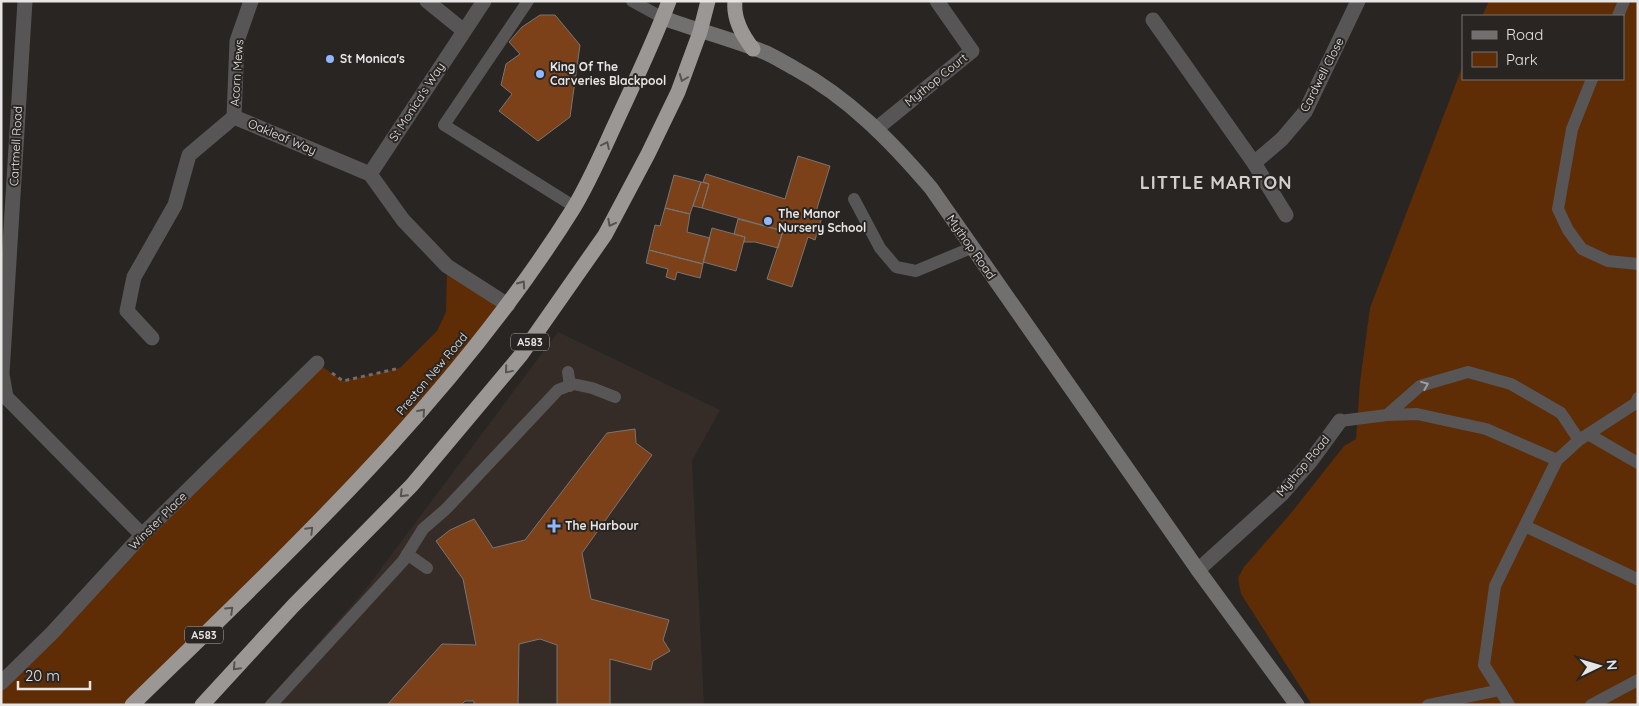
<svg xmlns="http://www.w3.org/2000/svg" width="1639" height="706" viewBox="0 0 1639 706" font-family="Quicksand,sans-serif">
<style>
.built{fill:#352c27}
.green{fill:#5e2c05}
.building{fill:#7c4118;stroke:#787573}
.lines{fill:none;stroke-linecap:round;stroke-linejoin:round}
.path{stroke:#6f6c6b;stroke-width:3;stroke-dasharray:4 4;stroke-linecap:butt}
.lane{stroke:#575555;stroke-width:12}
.street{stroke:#575555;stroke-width:15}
.secondary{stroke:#72706f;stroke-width:15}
.highway{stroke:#9b9795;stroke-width:15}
.oneway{stroke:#565351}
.oneway2{stroke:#a09e9d}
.poi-dot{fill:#91b8fd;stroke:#282523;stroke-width:2}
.labels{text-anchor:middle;stroke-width:4;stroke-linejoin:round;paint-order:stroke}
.shield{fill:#282523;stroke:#aeacab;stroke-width:1}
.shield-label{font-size:11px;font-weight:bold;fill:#e8e6e5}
.poi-label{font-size:12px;font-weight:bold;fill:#e8e6e5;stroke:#282523;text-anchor:start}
.street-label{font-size:12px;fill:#e8e6e5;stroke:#282523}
.district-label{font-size:18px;font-weight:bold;letter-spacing:1px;fill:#d3cfcd;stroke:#282523}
</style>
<rect width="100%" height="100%" fill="#282523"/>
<path class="built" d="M558,332L720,410L692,461L704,705H263L365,590Z"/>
<path class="green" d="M1489,1H1638V705H1312L1241,594L1238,578L1244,567L1291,513L1344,446L1356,439L1360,382L1370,308L1463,65V79H1623V16H1482Z
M447,266L508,305L469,355L132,705H1V683L317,363L343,381L400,368L437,331L446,312Z"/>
<path class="building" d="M540,15H555L580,45L570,117L538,141L499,111L512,94L501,85L506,64L520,54L509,42L522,27Z
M798,156L830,166L815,215L822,217L815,240L808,237L792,287L767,279L783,231L702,208L709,184L703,182L706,174L785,199Z
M674,175L701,182L690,214L665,208Z
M701,182L709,184L702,208L693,206Z
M665,208L690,214L687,232L710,238L703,264L649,250L655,225L660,226Z
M738,219L783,231L778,248L755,242H744L745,237L734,234Z
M712,228L745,237L736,271L703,262Z
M649,250L703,264L700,278L677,272L675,280L666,277L668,269L646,263Z
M635,429L636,443L652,455L582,553L591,599L669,620L663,640L670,651L653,661L651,670L610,659V705H557V645L540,639L519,644L518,705H474V701H465L461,705H387L442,644L476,645L463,579L436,541L450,530L474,519L493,548L525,540L607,433Z"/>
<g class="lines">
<path class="path" d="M332,373L343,381L400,368"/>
<path class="lane" d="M528,1L444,125L575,207
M632,1L663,18
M1618,16L1624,1
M1592,79L1572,129L1558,209L1568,230L1582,249L1608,261L1638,264
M854,199L880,248L896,267L916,271L971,248
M568,372L570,386
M1387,415L1420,386L1468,372L1511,384L1561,413L1579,440
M1340,421L1387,415L1417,414L1486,429L1557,460
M1588,434L1638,463
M1525,526L1637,579
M407,554L427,568
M271,705L403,561L423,529L446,509L558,390L573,384L592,388L615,397
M1428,705L1500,690
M1509,705L1484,665L1495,586L1557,460L1579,440L1636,403L1638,398
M1591,705L1638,680"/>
<path class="street" d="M25,1L2,374L6,397L142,535
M427,1L464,31
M1153,20L1254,163L1286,215
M234,117L237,41L251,1
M876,129L972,51L937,1
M1254,163L1282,139L1305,112L1358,1
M370,174L484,1
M152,338L127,311L134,277L175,205L189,155L234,117L370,174L403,220L447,266L508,305
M1198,570L1281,495L1310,462L1340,421
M1,683L52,633L142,535L317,363"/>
<path class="secondary" d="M663,18C696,30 731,39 764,52C774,56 784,63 794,68C849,98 891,141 931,188L1198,570L1297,705"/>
<path class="highway" d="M735,1C733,19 742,35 753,49
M132,705C291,550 455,398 573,209C590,181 603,150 617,120C635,81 654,42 669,1
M202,705L293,606L412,485L521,355L605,235L648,154L678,92L700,32L708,1"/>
</g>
<defs><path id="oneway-chevron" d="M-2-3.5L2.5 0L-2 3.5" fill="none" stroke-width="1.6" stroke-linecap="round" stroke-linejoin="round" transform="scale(1.25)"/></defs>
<g class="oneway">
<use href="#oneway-chevron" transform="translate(683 78) rotate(111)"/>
<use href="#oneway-chevron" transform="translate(606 145) rotate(-65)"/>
<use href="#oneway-chevron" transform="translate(611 223) rotate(118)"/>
<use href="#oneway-chevron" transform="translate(522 284) rotate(-55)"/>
<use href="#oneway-chevron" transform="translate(508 370) rotate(130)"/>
<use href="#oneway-chevron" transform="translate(422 412) rotate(-48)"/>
<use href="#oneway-chevron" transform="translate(403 494) rotate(135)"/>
<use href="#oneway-chevron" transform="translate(310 530) rotate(-45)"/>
<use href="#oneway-chevron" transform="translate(230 610) rotate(-44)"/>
<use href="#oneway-chevron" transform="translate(236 667) rotate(133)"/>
</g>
<use class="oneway2" href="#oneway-chevron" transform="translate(1425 385) rotate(-22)"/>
<g class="poi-dot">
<circle cx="330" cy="59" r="5"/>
<circle cx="540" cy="74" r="5"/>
<circle cx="768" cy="221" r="5"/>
<path d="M551.5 518.5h5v5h5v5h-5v5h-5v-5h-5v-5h5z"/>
</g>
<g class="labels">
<g class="shield">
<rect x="511" y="333.5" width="38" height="17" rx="4"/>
<rect x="185" y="626.5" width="38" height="17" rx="4"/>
</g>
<g class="shield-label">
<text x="530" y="346">A583</text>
<text x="204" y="639">A583</text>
</g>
<g class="poi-label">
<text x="340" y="63">St Monica's</text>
<text x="550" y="71">King Of The<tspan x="550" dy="14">Carveries Blackpool</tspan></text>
<text x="778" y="218">The Manor<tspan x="778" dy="14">Nursery School</tspan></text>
<text x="565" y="530">The Harbour</text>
</g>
<g class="street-label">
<text transform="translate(237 73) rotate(-86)" y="4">Acorn Mews</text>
<text transform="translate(1322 75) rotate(-63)" y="4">Cardwell Close</text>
<text transform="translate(936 80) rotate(-39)" y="4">Mythop Court</text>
<text transform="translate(417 102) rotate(-57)" y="4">St Monica's Way</text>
<text transform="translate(282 137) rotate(23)" y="4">Oakleaf Way</text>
<text transform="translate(16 146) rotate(-87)" y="4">Cartmell Road</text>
<text transform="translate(971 247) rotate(55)" y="4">Mythop Road</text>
<text transform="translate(432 374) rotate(-50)" y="4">Preston New Road</text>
<text transform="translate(1303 466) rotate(-50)" y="4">Mythop Road</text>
<text transform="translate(158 521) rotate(-45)" y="4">Winster Place</text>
</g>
<g class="district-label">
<text x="1216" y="189">LITTLE MARTON</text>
</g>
</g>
<rect width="1639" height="706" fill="none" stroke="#e8e6e5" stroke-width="5"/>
<rect x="1462" y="15" width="162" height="65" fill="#282523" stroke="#757271"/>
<rect x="1472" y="31" width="25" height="8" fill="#72706f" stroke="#757271"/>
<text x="1506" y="40" font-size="15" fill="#e8e6e5">Road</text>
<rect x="1472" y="52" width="25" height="15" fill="#5e2c05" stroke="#757271"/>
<text x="1506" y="65" font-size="15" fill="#e8e6e5">Park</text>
<g transform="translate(1599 666) rotate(85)" stroke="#282523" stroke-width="4" paint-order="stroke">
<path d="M0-4L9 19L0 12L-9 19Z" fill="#e8e6e5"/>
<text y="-8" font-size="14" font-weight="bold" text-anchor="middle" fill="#e8e6e5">N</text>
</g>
<path d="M18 681v8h72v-8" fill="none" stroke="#e8e6e5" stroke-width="2.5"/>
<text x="25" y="681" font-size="15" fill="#e8e6e5" stroke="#282523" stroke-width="4" paint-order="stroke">20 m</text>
</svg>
